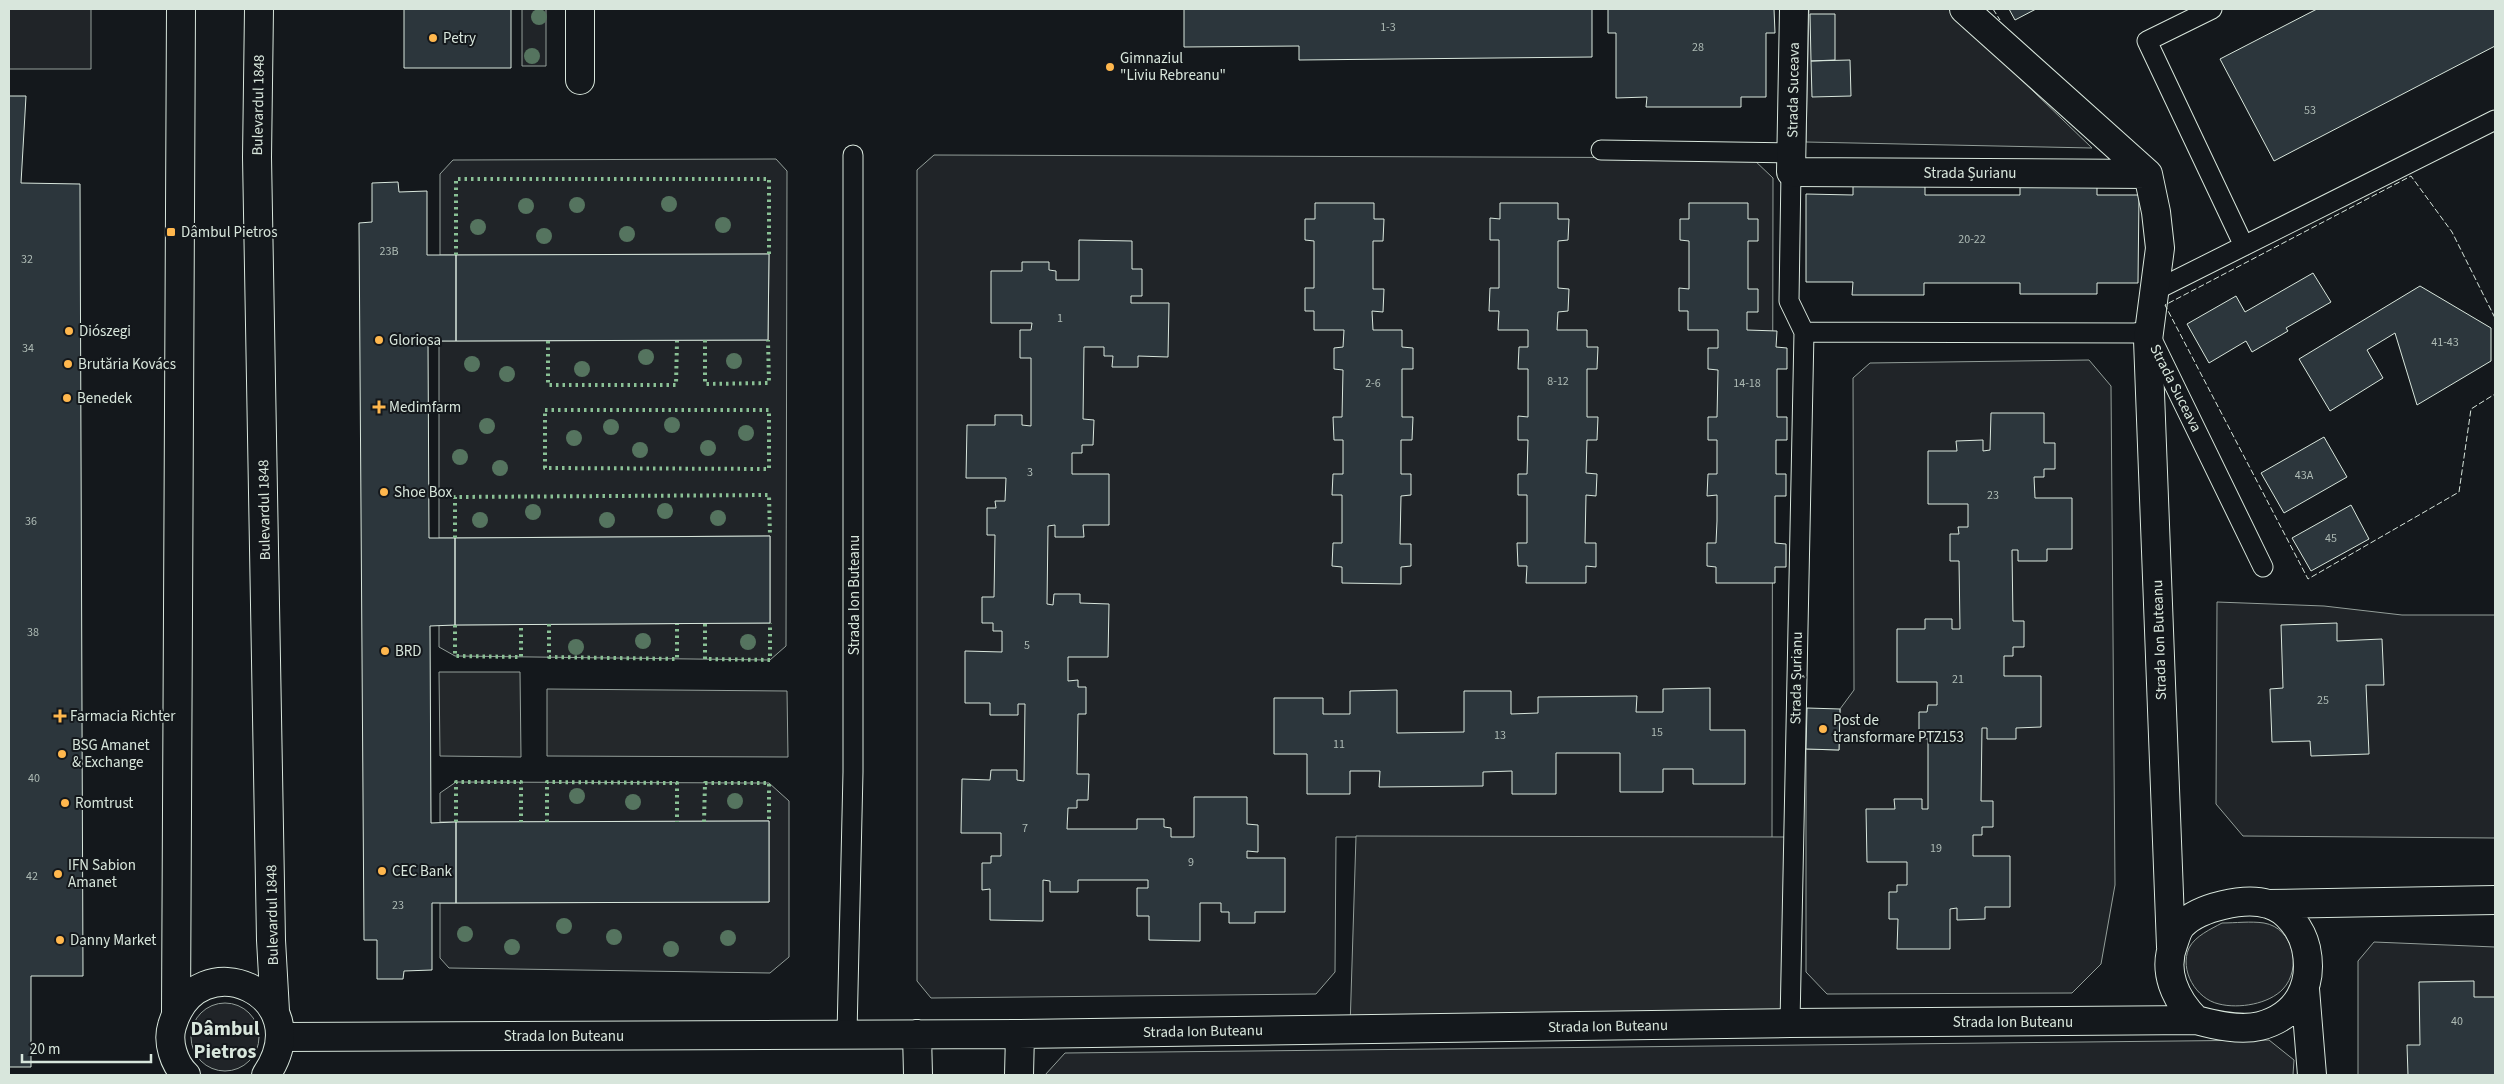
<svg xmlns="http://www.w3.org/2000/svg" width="2504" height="1084" viewBox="0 0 2504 1084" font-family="'Source Sans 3',sans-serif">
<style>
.green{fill:#202428;stroke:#939e99}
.parking{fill:#24282b;stroke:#939e99}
.building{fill:#2c363c;stroke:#d8e6dc}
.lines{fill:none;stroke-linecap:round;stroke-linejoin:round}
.lane-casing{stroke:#d8e6dc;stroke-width:21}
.street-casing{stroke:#d8e6dc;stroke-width:30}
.secondary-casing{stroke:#d8e6dc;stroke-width:30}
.lane{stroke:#14181c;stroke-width:19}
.street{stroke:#14181c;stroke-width:28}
.secondary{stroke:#14181c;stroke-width:28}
.hedge{stroke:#8ac095;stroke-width:4;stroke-dasharray:2.5 4;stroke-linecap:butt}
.fence{stroke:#d8e6dc;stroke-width:1;stroke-dasharray:6 2.5;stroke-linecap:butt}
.tree{fill:#55745f}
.poi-dot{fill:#ffb74d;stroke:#14181c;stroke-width:2}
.labels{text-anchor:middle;stroke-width:4;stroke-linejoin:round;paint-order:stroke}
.number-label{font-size:12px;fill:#adbab4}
.poi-label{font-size:15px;fill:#d8e6dc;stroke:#14181c;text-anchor:start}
.street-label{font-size:15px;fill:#d8e6dc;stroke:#14181c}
.district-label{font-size:20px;font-weight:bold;fill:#d8e6dc;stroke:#14181c}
</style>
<rect width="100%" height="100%" fill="#14181c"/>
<path class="green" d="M9,9H91V69H9Z
M522,9H546V66H522Z
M1809,9H1948L2092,148L1806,142Z
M934,155L1752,158L1773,178L1772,838L1336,837L1335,972L1316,994L931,998L917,981V170Z
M776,159L787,171L786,646L770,660L455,656L439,647V625L770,623V536L439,538V341L768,340L769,254L440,255V174L453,160Z
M2089,360L2111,386L2115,885L2101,964L2072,993L1827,994L1806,972V749L1839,750L1840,709L1854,690L1853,378L1870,363Z
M2217,602L2324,606L2402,615H2495V838L2243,836L2216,804Z
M456,782L769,783L789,801V957L770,973L449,968L440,958V903L769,902V821L440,822V793Z
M2222,923C2235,923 2251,921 2264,923C2294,928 2302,969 2283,989C2269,1004 2239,1009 2219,1004C2196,999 2179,970 2189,948C2195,936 2211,929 2222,923Z
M2374,942L2495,947V1075H2358V961Z
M191 1037a34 34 0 1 1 68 0a34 34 0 1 1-68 0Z
M2269,1040L2294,1060L2293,1075H1045L1065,1053Z"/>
<path class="parking" d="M439,672H520L521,757L440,756Z
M547,689L787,691L788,757L547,756Z
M1356,836L1793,837L1790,1023L1350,1028Z"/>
<path class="building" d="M404,9H511V68H404Z
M1184,9H1592V57L1299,60V46L1184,47Z
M1608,9H1774L1775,33H1766V97H1741V107H1646L1647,97L1616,98V33H1608Z
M2009,9H2036L2015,20Z
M2317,9H2495V46L2274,161L2220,59Z
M1810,14H1835V60L1811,61Z
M1850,60L1851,96L1812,97L1811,61Z
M9,96H26L21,183L80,184L83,976H31V1067H9Z
M398,182L399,192L427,191V255H456V341H428L429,538H455V625L430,626L431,823L456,822V903H432V970L404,971L403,979H377V940H364L359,223L372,222V183Z
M1853,182L1925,183V195H2020V185H2097V195H2139L2138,283H2097V294H2020V283H1924V295H1852L1853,282H1806V194L1853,195Z
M1315,203H1374V219H1384L1383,241H1373V289H1384L1383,312L1372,311L1373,330H1402V347L1413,348V369H1402V417H1413L1412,440H1401V474H1411V495L1401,496L1400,544H1411V566L1401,567V584L1342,583V567L1332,566L1333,543H1342V495H1332L1333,474H1343V440H1334L1333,417H1342L1343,370L1334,369V348L1343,347L1344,330H1314V311H1305V288H1314V241L1305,240V219H1315Z
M1500,203H1558V219H1569L1568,240L1558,241V288L1569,289L1568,311L1558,312L1557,330H1587V347H1598L1597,369H1587V417H1598L1597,440H1587L1586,473L1597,474L1596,496L1586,495L1585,543H1596V567L1586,566V583H1526L1527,566H1518L1517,543H1527V495H1518V474H1527L1528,440H1518V416L1528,417V369H1518L1519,347H1528V330H1498L1499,311H1489L1490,288H1499V240H1490V218L1500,219Z
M1689,203H1748V219H1758V241H1748V289H1758V312H1747V330L1777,331L1776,347L1787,348V369H1777V417H1787V440H1776V474H1786V496H1775V543L1786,544V567H1775V583H1716V567L1707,566V543H1716L1717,521V495L1707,496L1708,474H1717V440H1708V417H1717L1718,370L1708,369V348H1718V330H1688V311H1679V288L1689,289V241L1680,240V219H1689Z
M1079,240L1132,241V269H1142V296H1131V303H1169L1168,357L1138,356V367H1112L1113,356H1104V347H1084L1083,419L1094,420L1093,445H1082V453H1072V474H1109V525H1083L1084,537H1055V525L1048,526L1047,604L1053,605L1054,594H1080V603L1109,604L1108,657H1068V681L1078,680V687H1086V714H1078L1077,774H1089L1088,800H1077V808H1068L1067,829H1137V819H1164V827L1171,828V837H1194V797H1247V824L1258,825V852L1247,851V858H1285V912H1255V923H1229V912H1221V903H1200V941L1149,940V916H1137V888H1148V880H1078V892H1050V881L1043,880V921L990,920V889L982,890V863H991V856H1001V833H961L962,779L990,780L991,770H1017V780L1024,781L1025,704H1018V715H990V703H965V651L1002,652V631H993V623H982V597H994L995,535H987V508H996L995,501H1005L1006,478H966L967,425H995V415H1022V425L1031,426V358H1020V330H1031L1032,323H991V271H1022V262H1049V270L1056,271V280H1079Z
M769,254L768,340L456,341V255Z
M2313,273L2331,302L2286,328L2288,331L2252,352L2246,341L2209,363L2187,324L2236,296L2245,312Z
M2420,286L2491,328V361L2417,405L2395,333L2367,350L2383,378L2330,411L2299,359Z
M1991,413H2044V443H2055V469H2044V477H2034L2035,498H2072V549H2047V561H2018V550H2012L2013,621H2024V647H2013V656H2004V676H2041V727L2016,728V739H1987V728H1982L1981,801H1993V827H1982V835H1973V856H2010V907H1985V919L1957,920V908L1950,909V949H1897L1898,919H1889V892H1897V885H1907V862H1867L1866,809H1895L1894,799H1922V809H1928V739L1919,738V712H1927L1928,705H1937V682H1897V629H1925V619H1952V629H1960L1959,561H1950V534H1959L1958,527H1968V504H1928V451H1957L1956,441L1983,440V451L1990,450Z
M2324,437L2347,477L2284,513L2261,473Z
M2351,505L2369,539L2311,571L2292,538Z
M770,536V623L455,625V538Z
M2337,623V641L2382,639L2384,685H2366L2369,754L2311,756L2310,741L2272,742L2270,689L2283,688L2281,625Z
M1710,688V730H1745V784H1693V769H1663V792H1620V753H1556V794H1512V771L1483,772V786L1379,787L1380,771H1350V794H1307V754H1274V698H1323V714H1350V691L1397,690V733L1464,732V691H1511V714L1538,713V697L1637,696L1636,712H1663V689Z
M1807,708L1840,709L1839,750L1806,749Z
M769,821V902L456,903V822Z
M2474,981V997H2495V1075H2408L2407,1045H2420L2419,982Z"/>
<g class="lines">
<defs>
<path id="lane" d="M2212,9L2147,41L2244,246
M1601,150L1792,153
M2154,291L2495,120
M1804,332L2135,333L2148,331L2263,567
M1790,1023L1804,332L1789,301L1791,172
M847,1034L853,772V155"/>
<path id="street" d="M1794,9L1791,172L2148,174
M1964,9L2148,174L2156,212L2160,248L2148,340L2171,947
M580,80V9
M2268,904L2495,900
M2305,989L2312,1075
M917,1034L918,1075
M281,1037L1020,1034L1790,1023L2196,1020C2215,1025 2240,1031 2260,1026C2297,1016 2314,986 2306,948C2302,930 2287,909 2268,904C2245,897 2199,907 2182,925C2178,929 2176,936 2174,942C2162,971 2175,999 2196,1020
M1019,1075L1020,1034"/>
<path id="secondary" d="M259,9L257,157L271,940L275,1011
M176,1012L181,9
M186,1075C174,1064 167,1042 172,1026C197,939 321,994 266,1075"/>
</defs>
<use href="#lane" class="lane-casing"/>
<use href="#street" class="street-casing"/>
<use href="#secondary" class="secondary-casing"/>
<use href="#lane" class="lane"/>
<use href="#street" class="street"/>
<use href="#secondary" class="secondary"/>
<path class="hedge" d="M456,255V179H769V254
M705,340V384L769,383L768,340
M548,341V385H676L677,341
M545,410H769V469L545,468Z
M455,538V497L769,495L770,536
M549,624V657L677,659V624
M705,624V659L770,660V623
M455,625V656L521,657V625
M456,822V782H521V822
M547,822V782L677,783V822
M704,822L705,783H769V821"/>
<path class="fence" d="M1993,9L2000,20
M2495,318L2452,232L2411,176L2165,305L2308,579L2459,492L2471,409L2495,394"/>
</g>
<g class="tree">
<circle cx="539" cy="17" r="8"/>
<circle cx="532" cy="56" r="8"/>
<circle cx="669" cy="204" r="8"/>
<circle cx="577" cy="205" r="8"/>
<circle cx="526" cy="206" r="8"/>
<circle cx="723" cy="225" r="8"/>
<circle cx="478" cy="227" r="8"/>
<circle cx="627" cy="234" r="8"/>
<circle cx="544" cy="236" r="8"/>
<circle cx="646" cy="357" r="8"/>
<circle cx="734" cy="361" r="8"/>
<circle cx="472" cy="364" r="8"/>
<circle cx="582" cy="369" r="8"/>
<circle cx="507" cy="374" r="8"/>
<circle cx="672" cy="425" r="8"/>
<circle cx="487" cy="426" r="8"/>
<circle cx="611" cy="427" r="8"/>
<circle cx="746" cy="433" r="8"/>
<circle cx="574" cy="438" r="8"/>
<circle cx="708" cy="448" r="8"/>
<circle cx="640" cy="450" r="8"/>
<circle cx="460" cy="457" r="8"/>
<circle cx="500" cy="468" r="8"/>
<circle cx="665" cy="511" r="8"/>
<circle cx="533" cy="512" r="8"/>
<circle cx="718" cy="518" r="8"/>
<circle cx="480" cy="520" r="8"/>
<circle cx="607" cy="520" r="8"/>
<circle cx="643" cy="641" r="8"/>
<circle cx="748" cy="642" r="8"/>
<circle cx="576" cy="647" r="8"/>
<circle cx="577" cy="796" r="8"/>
<circle cx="735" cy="801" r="8"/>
<circle cx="633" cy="802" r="8"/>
<circle cx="564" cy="926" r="8"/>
<circle cx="465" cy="934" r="8"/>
<circle cx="614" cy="937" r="8"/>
<circle cx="728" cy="938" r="8"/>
<circle cx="512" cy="947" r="8"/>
<circle cx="671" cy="949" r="8"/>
</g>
<g class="poi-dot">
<circle cx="433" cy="38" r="5"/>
<circle cx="1110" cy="67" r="5"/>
<rect x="166" y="227" width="10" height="10" rx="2.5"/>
<circle cx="69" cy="331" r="5"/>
<circle cx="379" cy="340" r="5"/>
<circle cx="68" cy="364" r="5"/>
<circle cx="67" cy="398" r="5"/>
<path d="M376.5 399.5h5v5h5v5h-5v5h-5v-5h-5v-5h5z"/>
<circle cx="384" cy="492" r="5"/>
<circle cx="385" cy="651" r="5"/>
<path d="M57.5 708.5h5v5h5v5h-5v5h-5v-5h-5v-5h5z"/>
<circle cx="1823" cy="729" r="5"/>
<circle cx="62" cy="754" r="5"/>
<circle cx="65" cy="803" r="5"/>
<circle cx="382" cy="871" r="5"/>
<circle cx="58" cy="874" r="5"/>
<circle cx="60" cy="940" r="5"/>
</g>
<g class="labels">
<g class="number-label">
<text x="1388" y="31">1-3</text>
<text x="1698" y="51">28</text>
<text x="2310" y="114">53</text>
<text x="1972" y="243">20-22</text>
<text x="389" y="255">23B</text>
<text x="27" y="263">32</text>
<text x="1060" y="322">1</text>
<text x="2445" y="346">41-43</text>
<text x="28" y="352">34</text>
<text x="1558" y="385">8-12</text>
<text x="1373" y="387">2-6</text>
<text x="1747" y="387">14-18</text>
<text x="1030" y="476">3</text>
<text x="2304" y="479">43A</text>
<text x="1993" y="499">23</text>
<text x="31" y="525">36</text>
<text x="2331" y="542">45</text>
<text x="33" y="636">38</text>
<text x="1027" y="649">5</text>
<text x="1958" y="683">21</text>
<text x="2323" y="704">25</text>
<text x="1657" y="736">15</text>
<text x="1500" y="739">13</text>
<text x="1339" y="748">11</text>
<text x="34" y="782">40</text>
<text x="1025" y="832">7</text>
<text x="1936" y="852">19</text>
<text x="1191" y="866">9</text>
<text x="32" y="880">42</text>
<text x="398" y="909">23</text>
<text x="2457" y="1025">40</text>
</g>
<g class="poi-label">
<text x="443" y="43">Petry</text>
<text x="1120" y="63">Gimnaziul<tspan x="1120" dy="17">"Liviu Rebreanu"</tspan></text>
<text x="181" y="237">Dâmbul Pietros</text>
<text x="79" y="336">Diószegi</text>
<text x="389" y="345">Gloriosa</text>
<text x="78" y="369">Brutăria Kovács</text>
<text x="77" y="403">Benedek</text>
<text x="389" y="412">Medimfarm</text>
<text x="394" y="497">Shoe Box</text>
<text x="395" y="656">BRD</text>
<text x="70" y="721">Farmacia Richter</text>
<text x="1833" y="725">Post de<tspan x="1833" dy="17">transformare PTZ153</tspan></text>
<text x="72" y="750">BSG Amanet<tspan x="72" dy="17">&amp; Exchange</tspan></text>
<text x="75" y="808">Romtrust</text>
<text x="68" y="870">IFN Sabion<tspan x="68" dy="17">Amanet</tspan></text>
<text x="392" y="876">CEC Bank</text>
<text x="70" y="945">Danny Market</text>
</g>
<g class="street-label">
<text transform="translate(1793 90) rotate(-89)" y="5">Strada Suceava</text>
<text transform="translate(258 105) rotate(-89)" y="5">Bulevardul 1848</text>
<text x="1970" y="178">Strada Șurianu</text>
<text transform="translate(2176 388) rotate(63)" y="5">Strada Suceava</text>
<text transform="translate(264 510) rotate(-91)" y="5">Bulevardul 1848</text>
<text transform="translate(854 595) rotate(-90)" y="5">Strada Ion Buteanu</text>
<text transform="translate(2159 640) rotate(-92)" y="5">Strada Ion Buteanu</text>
<text transform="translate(1796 678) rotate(-89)" y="5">Strada Șurianu</text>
<text transform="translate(272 915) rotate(-91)" y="5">Bulevardul 1848</text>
<text x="2013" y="1027">Strada Ion Buteanu</text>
<text transform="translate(1608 1026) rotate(-1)" y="5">Strada Ion Buteanu</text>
<text transform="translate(1203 1031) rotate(-1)" y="5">Strada Ion Buteanu</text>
<text x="564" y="1041">Strada Ion Buteanu</text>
</g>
<g class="district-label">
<text x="225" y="1035">Dâmbul<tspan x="225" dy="23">Pietros</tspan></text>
</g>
</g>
<rect width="2504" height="1084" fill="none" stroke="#d8e6dc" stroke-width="20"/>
<path d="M22 1054v8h129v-8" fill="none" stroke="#d8e6dc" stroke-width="2.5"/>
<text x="30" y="1054" font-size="15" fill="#d8e6dc" stroke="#14181c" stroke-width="4" paint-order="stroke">20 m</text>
</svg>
